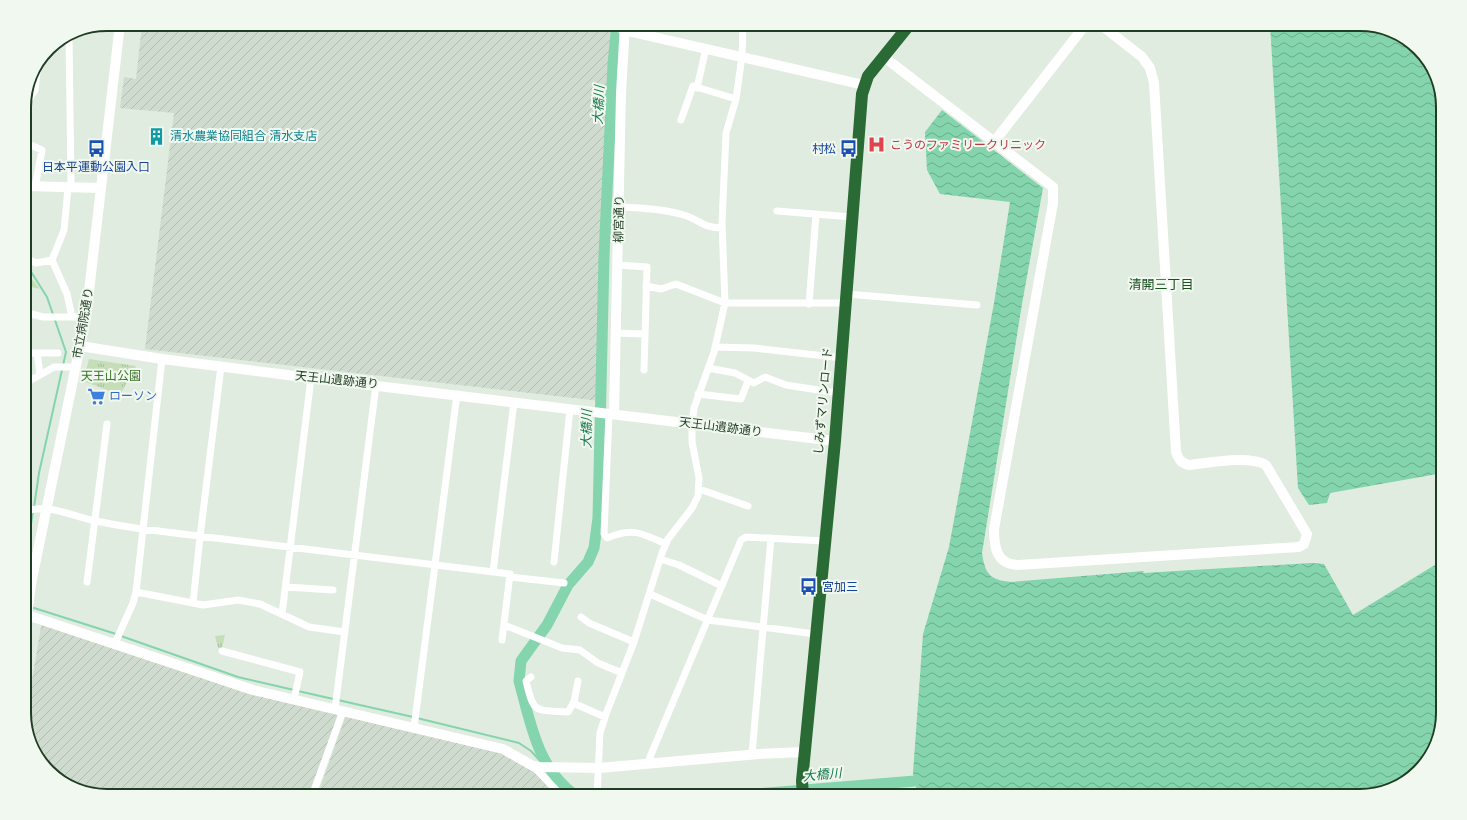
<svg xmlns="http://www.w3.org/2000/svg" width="1467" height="820" viewBox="0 0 1467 820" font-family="'DM Sans','Noto Sans JP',sans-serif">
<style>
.industrial{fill:url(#industrial-furrows)}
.grass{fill:url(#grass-tufts)}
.water{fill:url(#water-waves)}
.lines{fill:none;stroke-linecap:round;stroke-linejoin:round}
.stream{stroke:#84d4ad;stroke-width:2}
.river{stroke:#84d4ad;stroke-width:11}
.street{stroke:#fff;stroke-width:7}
.secondary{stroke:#fff;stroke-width:10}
.highway{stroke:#2a6a34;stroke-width:12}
.labels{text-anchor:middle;stroke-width:4;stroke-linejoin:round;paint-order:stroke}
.culture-label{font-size:12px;fill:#0d838f;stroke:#f1f8f0;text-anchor:start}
.health-label{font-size:12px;fill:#be3a42;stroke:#f1f8f0;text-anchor:start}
.transit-label{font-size:12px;fill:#164399;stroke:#f1f8f0;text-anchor:end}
.street-label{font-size:12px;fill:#1f3d22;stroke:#f1f8f0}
.park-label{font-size:12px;fill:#3b7627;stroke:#f1f8f0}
.shop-label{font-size:12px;fill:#366cbe;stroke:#f1f8f0;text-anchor:start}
.water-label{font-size:13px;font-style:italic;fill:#167b4c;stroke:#f1f8f0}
.neighbourhood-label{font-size:13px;fill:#1a5020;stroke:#f1f8f0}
.rim{fill:none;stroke:#1f3d22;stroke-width:2}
</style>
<defs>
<pattern id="industrial-furrows" width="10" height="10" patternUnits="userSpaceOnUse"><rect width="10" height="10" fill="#cfdbce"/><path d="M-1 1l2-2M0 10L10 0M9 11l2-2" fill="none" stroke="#b1bdb1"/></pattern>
<pattern id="grass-tufts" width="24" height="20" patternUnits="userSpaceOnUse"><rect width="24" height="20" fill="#c5deb7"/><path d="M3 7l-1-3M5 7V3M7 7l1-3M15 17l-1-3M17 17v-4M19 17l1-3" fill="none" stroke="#a9bf9d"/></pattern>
<pattern id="water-waves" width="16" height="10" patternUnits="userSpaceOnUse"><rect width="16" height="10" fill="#84d4ad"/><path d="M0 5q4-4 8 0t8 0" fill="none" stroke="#6bad8c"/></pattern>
</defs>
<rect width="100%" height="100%" fill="#e0ecdf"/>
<path class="industrial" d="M142,24L185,27V24H614L611,36L600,401L145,349L174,113L120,108L124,77L136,79Z
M42,621L245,693L338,714L309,796H107L66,785L38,759L25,721Z
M346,715L498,751L531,769L552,791V796H317Z"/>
<path class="grass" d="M24,269L40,289L24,285Z
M89,359L136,366L120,395L83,381Z
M225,635L222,648H218L215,636Z"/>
<path class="water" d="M1270,24H1360L1401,35L1432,65L1443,102V473L1330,493L1327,503L1309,505L1298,488Z
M942,110L1043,188L1022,304L982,553C985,574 990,580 1011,582L1144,571L1143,573L1312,563L1324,564L1353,615L1443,560V713L1432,754L1402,785L1360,796H918L913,773L923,634L949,547L994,303L1010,202L940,194L927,170L925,132Z"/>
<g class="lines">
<path class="stream" d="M24,264L28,267L47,297L66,352L39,473L34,507
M24,533L29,540
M24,571L33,511
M31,607L116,634
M121,636L238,677L294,690
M298,691L413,717
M417,718L519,743L531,751L542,763"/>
<path class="river" d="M576,796C537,768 531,724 519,681L521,661L547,625L568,585L588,562L594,548L598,518L604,257L613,64L617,24
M732,796L915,781"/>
<path class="street" d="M69,34L71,187
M697,88L706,48
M681,120L693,86L736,99
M24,122L27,103L35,90L38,64
M24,142L42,150L35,187
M68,188L64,230L52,260L67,294L72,317
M619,207C642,208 666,209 687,216C702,222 705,228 722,228
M777,211L852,217
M24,257L36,263L52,260
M618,265L647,267L644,370
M646,286L661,289L676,284L725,303H839
M847,294L977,305
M809,304L816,215
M24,312L43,317H86
M616,333L645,334
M715,347L754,348L834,357
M24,353H58
M37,353L40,374
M221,366L200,537L193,603L203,605L238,600L260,604L309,627L345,632
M708,368L735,373L754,383L765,377L786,385L831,392
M24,384L54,367H75
M698,394L741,399L748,381
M609,413L604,534L607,538C633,527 641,533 666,544
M699,489L748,506
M24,512C45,502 75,517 96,521C111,524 127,527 142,529L510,574L502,640
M660,559L679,565L722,586
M554,562L570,409
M493,572L514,402
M510,577L564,583
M87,582L107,424
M286,587L333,590
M136,592L193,603
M650,594L708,620L815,634
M282,614L311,378
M581,617L589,623L634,642
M504,625L562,648L580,650L598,663L622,673
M115,643L133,603L136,592L162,359
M222,651L300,672L294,699
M531,677L526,681C534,714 534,710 568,712L574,702L578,681
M573,703L605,717
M335,709L376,385
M414,728L457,394
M752,754L771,538
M647,764L741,540L746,537L824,541
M533,766L562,796
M312,796L343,711
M597,796L600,733L606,714L634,642L662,553L668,539L692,508L698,496L699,478L692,442V423L694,408L714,352L725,303L722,223L726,133L736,99L742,56L743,24"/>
<path class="secondary" d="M623,30L864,85
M884,57L1053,187V203L994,529C994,547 996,564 1018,565L1299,547L1304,544L1307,534L1266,465C1248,455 1210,463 1189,465C1181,463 1179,460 1176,452L1154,83L1150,68L1142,57L1100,24
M994,142L1086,24
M24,186L101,188
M80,346L162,359L311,378L835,441
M614,413L621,93L625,24
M27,615L253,690L503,749L533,766L540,767L599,768L759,754L804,752
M24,642L31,584L86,317L120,24"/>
<path class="highway" d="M803,796L802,781L835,441L862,94L868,76L910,24"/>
</g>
<defs>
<symbol id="building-bare" viewBox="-9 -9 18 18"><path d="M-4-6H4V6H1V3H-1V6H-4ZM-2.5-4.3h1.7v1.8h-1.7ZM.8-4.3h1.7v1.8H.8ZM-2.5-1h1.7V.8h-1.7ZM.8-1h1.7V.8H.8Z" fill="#0f9aa8" stroke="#f1f8f0" stroke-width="2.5" paint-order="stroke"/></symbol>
<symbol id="hospital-bare" viewBox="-9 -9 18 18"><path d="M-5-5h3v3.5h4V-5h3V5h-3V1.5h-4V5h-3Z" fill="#e0444e" stroke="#f1f8f0" stroke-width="2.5" paint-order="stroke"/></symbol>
<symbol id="bus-bare" viewBox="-9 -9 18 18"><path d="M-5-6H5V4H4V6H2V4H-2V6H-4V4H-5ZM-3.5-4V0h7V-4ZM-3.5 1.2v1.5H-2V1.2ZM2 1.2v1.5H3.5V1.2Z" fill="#1a4fb4" stroke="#f1f8f0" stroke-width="2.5" paint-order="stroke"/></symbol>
<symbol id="supermarket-bare" viewBox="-9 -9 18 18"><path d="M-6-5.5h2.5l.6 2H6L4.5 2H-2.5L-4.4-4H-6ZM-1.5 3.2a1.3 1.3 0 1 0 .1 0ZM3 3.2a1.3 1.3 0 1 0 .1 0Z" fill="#3f7fe0" stroke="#f1f8f0" stroke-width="2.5" paint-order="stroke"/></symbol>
</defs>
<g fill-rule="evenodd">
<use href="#building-bare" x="144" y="124" width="25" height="25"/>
<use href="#hospital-bare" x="864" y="132" width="25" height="25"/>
<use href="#bus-bare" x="84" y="136" width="25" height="25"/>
<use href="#bus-bare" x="836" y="136" width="25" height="25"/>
<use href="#supermarket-bare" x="84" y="384" width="25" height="25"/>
<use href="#bus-bare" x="796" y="574" width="25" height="25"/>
</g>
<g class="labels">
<g class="culture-label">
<text x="170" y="140">清水農業協同組合 清水支店</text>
</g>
<g class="health-label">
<text x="890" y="149">こうのファミリークリニック</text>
</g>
<g class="transit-label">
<text x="836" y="153">村松</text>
<text x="96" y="171" text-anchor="middle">日本平運動公園入口</text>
<text x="822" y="591" text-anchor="start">宮加三</text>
</g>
<g class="street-label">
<text transform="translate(619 219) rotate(-89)" y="4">柳宮通り</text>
<text transform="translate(83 323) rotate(-80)" y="4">市立病院通り</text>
<text transform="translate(337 380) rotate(6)" y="4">天王山遺跡通り</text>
<text transform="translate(823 401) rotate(-85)" y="4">しみずマリンロード</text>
<text transform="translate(721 427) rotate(7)" y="4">天王山遺跡通り</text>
</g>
<g class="park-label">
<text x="111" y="380">天王山公園</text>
</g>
<g class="shop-label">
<text x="109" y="400">ローソン</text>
</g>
<g class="water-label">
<text transform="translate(598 105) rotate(-87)" y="5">大橋川</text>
<text transform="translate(586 429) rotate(-89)" y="5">大橋川</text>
<text transform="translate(822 774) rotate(-5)" y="5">大橋川</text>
</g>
<g class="neighbourhood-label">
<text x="1161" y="289">清開三丁目</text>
</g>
</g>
<path d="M0 0H1467V820H0ZM107 31H1360A76 76 0 0 1 1436 107V713A76 76 0 0 1 1360 789H107A76 76 0 0 1 31 713V107A76 76 0 0 1 107 31Z" fill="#f1f8f0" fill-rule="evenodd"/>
<path class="rim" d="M107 31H1360A76 76 0 0 1 1436 107V713A76 76 0 0 1 1360 789H107A76 76 0 0 1 31 713V107A76 76 0 0 1 107 31Z"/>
</svg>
